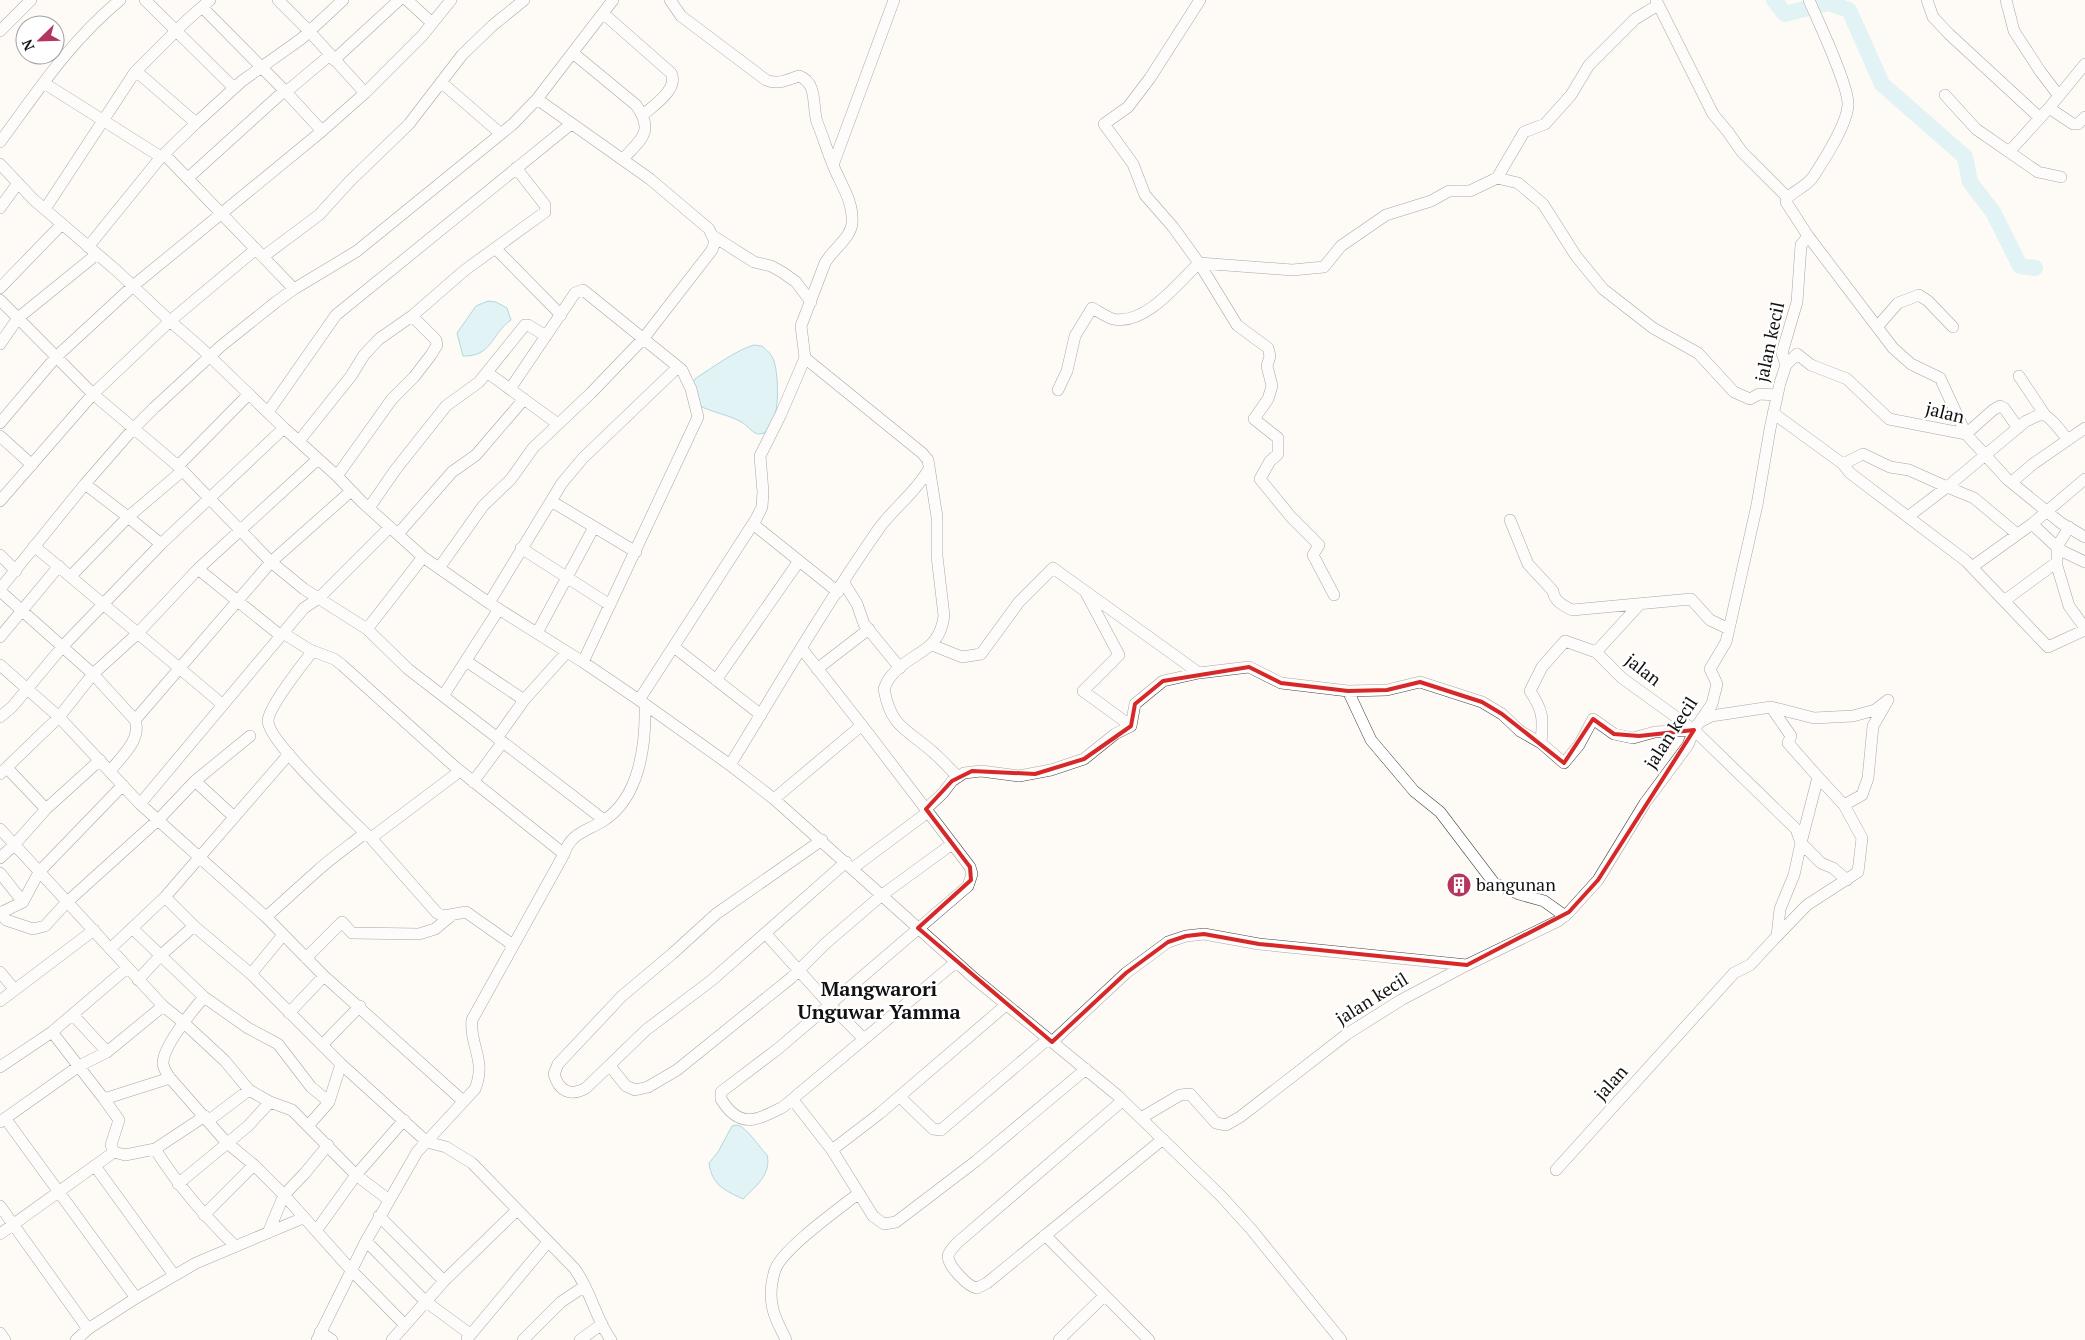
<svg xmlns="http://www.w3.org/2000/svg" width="2085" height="1340" viewBox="0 0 2085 1340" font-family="'PT Serif',serif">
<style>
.water{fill:#bfebf1;stroke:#4eb0c0}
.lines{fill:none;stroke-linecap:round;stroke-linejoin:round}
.river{stroke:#bfebf1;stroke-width:16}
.minor-casing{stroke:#444;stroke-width:12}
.minor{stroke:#fff;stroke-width:11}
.marked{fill:none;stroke:#d62828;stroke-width:4;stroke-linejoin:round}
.labels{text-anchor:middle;stroke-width:5;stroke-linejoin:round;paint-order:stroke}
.street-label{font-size:18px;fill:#111;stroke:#fff}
.poi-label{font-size:18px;fill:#111;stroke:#fff;text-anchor:start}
.quarter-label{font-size:20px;font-weight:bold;fill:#111;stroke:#fff}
</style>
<rect width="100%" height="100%" fill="#fefaf6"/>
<path class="water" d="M488,301L496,302L507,308L511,320C491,334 492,357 463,356L457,333L476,306Z
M754,345L762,346C767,350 772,355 774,361C779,376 782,434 759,434C753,434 748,426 743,423C730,415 714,413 700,406L693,382L696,378C714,367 734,351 754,345Z
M737,1125C746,1126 759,1147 767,1155C772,1174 755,1187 743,1199C724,1190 712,1185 709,1163L718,1152L732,1126Z"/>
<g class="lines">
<path class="river" d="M1774,0L1785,14L1828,3L1849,10L1882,84L1965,157L1970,182L1993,212L2020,266L2035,268"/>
<defs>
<path id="minor" d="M145,0L234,88
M278,0L309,31L365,93
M407,0L432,23
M1656,0L1713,114L1728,132L1742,152L1787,197
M1927,0L1933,17L1949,34L2040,118
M2006,0L2014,31L2040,71L2059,96
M202,7L286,92L322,131
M604,14L671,73C679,89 654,105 643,115
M0,31L31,0
M573,53L636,105C655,132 641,139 623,159
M334,60L399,0
M136,71L196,123
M441,82L501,134
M44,83L161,157
M286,92L330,55
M1945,95L1976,129L2038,172L2061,177
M2049,108L2073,124H2078L2085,117
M0,142C37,92 71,40 120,0
M2009,152L2049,108L2085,64
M164,154L294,289
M0,164L34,200L117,271L170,321L201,348L284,428L337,476L362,502L423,557L489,603L583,662L639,700L730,765L774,799L975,979L1117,1095L1221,1196L1251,1229L1341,1340
M833,165L894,0
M188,178L284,91
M1497,178L1518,183L1543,204L1576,256L1603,289L1653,328L1698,353L1734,392L1750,399L1759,394L1777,395
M0,208L18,183
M45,209L135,72L185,22L210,0
M713,236L754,262L771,266L782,272L796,282L811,302
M1808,236L1893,348L1911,364L1940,378L1966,434L1993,410L2000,406L2004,408L2018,428
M88,247L161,157L196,123L242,81L301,39L343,0
M495,248L561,315
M264,256L319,215L350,181L409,124L462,55L492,26L524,0
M1199,263L1292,270L1324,267L1341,246L1386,215L1431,201L1449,191H1470L1497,178L1524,132L1545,124L1571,95L1589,65L1635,19L1658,5
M1199,263L1237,325L1268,348L1270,356L1267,366L1272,386L1268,399L1254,419L1278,438V454L1270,461L1260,479L1291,517L1319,545L1313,555L1334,595
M0,288L62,224
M0,300L93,394L178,466L271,562L304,589L367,629L408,669L604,820
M1877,327L1898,303L1919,295L1928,301L1953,327
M0,344L18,318L97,254
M805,358L922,453L928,460L937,517V556L944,616C939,654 911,651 892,675C888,679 886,684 884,689C891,729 908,729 935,754C943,761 950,769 958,777
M1786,365L1797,354L1811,365L1847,379L1889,419L1966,434L2007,479L2061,523L2085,537
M488,373L558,424
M2019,376L2045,415
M510,389L575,293L583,290L682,370L691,389L698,417L583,662
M1058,390L1067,371L1075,336L1092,308C1098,311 1106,317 1113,319C1145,326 1178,283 1199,263L1173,227L1145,195L1133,164L1104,124L1128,107L1150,78L1200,0
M268,412L336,315L571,124
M1773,413L1843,464L1850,473L1966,561L2048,647L2085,630
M0,423L56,357L133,286L322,131L365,93L422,36L451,0
M0,436L32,465
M299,441L351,376L364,355L379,339L412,316L465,270L545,212V205L516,168
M1843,464L1863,454L1890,467L1909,470L1947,487L2026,421C2031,419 2037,415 2042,415C2049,414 2063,434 2068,440
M337,476L392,399L414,377L431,355L437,345L436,340L412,316
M2085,479L2032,524L2060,550L2085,562
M2012,482L2033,464L2085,428
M0,501L93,394L170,321L256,249
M551,501L636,552
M369,508L396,469L446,406L479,382L525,325H528L546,336
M1909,516L1947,487L1974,498L2017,534
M1510,520L1528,564L1553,591C1554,601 1564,606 1572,610L1691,599L1710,620L1729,629
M753,524L838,592
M2069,527L2057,547V566L2069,606L2085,628
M398,534L452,472L476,455L524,399
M161,544L128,517L181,472L178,466L249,394
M34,546L222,704
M521,548L610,605
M0,555L16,571
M1972,567L2032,524
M439,568L483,506L511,479L533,448L591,393L643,339L712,250L715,242L709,229L650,179L537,99
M198,569L281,636
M71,576L128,517L85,484
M844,583L857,604L864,624L900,668
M0,589L85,484L133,429L154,408L221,346L276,302L294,289L357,251L513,124L537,99L613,0
M0,591L93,674L135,720C142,739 122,756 110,771
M1086,593L1119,655L1083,691L1131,726
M2004,601L2057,562
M489,603L562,483L583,458L678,367
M1640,604L1596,652L1622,678L1694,730L1796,829L1801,843L1818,777L1788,743L1791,736L1771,707L1711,716L1702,721
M367,629L423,557
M283,633L310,650L334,659L342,665L454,766L564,854
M537,633L594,527
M0,637L59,566
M932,645L962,657L981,654L1019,602L1053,568L1199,673
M674,647L761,715
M802,649L867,732L970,867L972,874L968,886L779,1048L721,1092V1099C740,1130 757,1120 783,1107L956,962
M313,651C303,663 268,708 268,721C268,741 348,816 365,833
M466,661L524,700
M0,665L59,717L140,804L266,917L324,976L463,1101
M817,669L869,629
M716,680L799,561
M1348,691L1371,740L1414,791L1440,812L1494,883L1519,894L1544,901L1565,916
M443,696L499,609
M639,700L756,519L762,507L763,492L760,456L781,414L805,358L801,326L825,263C832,250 851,238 852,223C854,202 840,183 833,165C827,151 823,136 817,122C812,106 818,83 799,76C787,80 778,85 766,80L681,16L670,0
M1771,707L1814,718L1853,716L1875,710L1888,700L1873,726L1868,778L1862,795L1844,805L1818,777
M0,717L12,707L63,646L161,544L284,428
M135,720L271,562L351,491
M497,738L524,700L567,652
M1541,743C1543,719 1544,712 1530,691L1542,667L1565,641L1596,652
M730,765C779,685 826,604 880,527C895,507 916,492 929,469
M7,768L46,809
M0,774L59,717L93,674L137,634L198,569L318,459
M195,781L233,816
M473,782L502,743
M774,799L862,725
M140,804L304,608L319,598L390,527
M926,809L943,793L952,781L964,773L981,771L1019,776L1051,770L1084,759L1115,734L1131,726L1135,704L1163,681L1199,673L1249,667L1281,683L1348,691L1387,690L1420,682L1482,702L1502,714L1520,731L1541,743L1564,763L1579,745L1593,719L1614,734L1633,738L1655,732L1694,730
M0,829L163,1006L183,1022L225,1061L249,1090L270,1102L292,1110L356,1175L389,1200
M371,838L437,913L444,916L466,912L513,945
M822,840L716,914L672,954L622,996L558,1064L554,1074C559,1091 570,1097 586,1088L646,1030L712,980L846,862
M1801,843L1821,863L1833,868L1847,880
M0,858L14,845L46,809L100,760
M853,868L928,812
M0,873L23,902
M165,897L194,926L251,974L341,1064L427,1142L446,1147L472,1163L574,1268C591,1290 595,1318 611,1340
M0,912L6,920L33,929L45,926L66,903L159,819L195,781L250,736
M0,913L23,902L39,872L123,785
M266,917C283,902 299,887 316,872C331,858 349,846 365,833L371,838L460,771
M132,928L204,997L248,1028L278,1044L311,1087L329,1102
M766,934L829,1004L864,1039
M1777,936L1807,905L1858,872L1862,838L1844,805
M110,949L165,897L289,754
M306,958L342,922L352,933L419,934L435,929L452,915
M0,972L15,990
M251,974L283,935
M138,980L160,956L194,926
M204,997C193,1010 162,1047 163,1064C164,1069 167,1074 170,1078L226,1142L254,1165L284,1195L351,1270L404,1324
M0,1001L94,930
M289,1013L324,976
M73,1015L107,1052
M52,1032L104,1099L119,1120L111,1145L114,1152L125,1155L155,1149C180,1188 202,1213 235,1246
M1052,1042L1126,973L1168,942L1186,936L1204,934L1259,944L1467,965
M322,1045L360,1006
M610,1066L626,1086L635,1090L648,1087L677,1070L791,978L826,943L882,895L952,844
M0,1067L52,1032L127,968
M900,1097L933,1129L941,1130L1048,1039
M104,1099L170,1078
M793,1100L832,1150L873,1216L884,1224L896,1222L976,1161L1086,1069
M1122,1101L957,1243C954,1247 949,1251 948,1256C948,1266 968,1287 977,1288L987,1283L1163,1139
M5,1118L136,1298
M1141,1118L1180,1095L1190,1094L1216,1123L1226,1125L1240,1117L1347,1034L1401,1000L1467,965L1558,921L1569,912L1598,880L1645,803L1688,745L1694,730L1712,704L1717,684L1710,669L1726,642L1729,629L1757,505L1770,429L1780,383L1786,365L1782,353L1797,302L1801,245L1808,236L1786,202C1787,193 1806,188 1813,177C1824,160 1847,125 1848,105C1849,86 1818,21 1809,0
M208,1121L249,1090
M0,1122L79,1066L107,1052L163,1006
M308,1126L329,1102L341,1064
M155,1149L205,1116
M832,1150L879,1114L1006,1005
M95,1166L174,1275
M1556,1170L1734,973L1750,965L1777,936L1780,909L1794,875L1801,843
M178,1184L248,1126L270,1102
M0,1206L88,1329
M204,1215L254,1165
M379,1216L444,1281
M316,1231L356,1175L404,1120
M268,1233L284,1195L305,1173L328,1145
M0,1234L114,1152
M1045,1235L1149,1340
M366,1241L425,1301L470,1334
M320,1332L332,1340
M0,1333L5,1340
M467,1339L548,1242
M76,1340L88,1329L136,1298L196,1263L303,1218
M317,1340L366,1241L417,1152L475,1089C487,1060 469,1045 472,1020L564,854C571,833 585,832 603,821C640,798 646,744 645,704
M392,1340L444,1281L517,1210
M523,1340L561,1302L585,1286
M580,1340L602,1324
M786,1340C781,1328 773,1317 772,1304C770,1294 772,1280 775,1270C782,1249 840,1208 859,1193
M1059,1340L1104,1296"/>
</defs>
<use href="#minor" class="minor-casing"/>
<use href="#minor" class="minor"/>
</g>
<path d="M0 0H2085V1340H0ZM1249,667L1281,683L1348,691L1387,690L1420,682L1482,702L1502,714L1564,763L1593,719L1614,734L1639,736L1694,730L1598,880L1569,912L1467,965L1259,944L1204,934L1186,936L1168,942L1126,973L1052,1042L918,928L971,880L970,867L926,809L952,781L972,771L1035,774L1084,759L1131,726L1135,704L1163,681Z" fill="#fefaf6" fill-opacity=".55" fill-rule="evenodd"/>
<path class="marked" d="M1249,667L1281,683L1348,691L1387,690L1420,682L1482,702L1502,714L1564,763L1593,719L1614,734L1639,736L1694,730L1598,880L1569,912L1467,965L1259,944L1204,934L1186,936L1168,942L1126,973L1052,1042L918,928L971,880L970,867L926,809L952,781L972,771L1035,774L1084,759L1131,726L1135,704L1163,681Z"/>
<defs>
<symbol id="building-disc" viewBox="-11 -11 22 22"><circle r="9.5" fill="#b4365d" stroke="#fff"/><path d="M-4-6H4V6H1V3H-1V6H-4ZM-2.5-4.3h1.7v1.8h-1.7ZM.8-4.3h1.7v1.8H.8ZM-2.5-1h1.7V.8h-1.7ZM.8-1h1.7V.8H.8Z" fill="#fff"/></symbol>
</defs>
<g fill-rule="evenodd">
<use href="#building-disc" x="1445" y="871" width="28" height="28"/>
</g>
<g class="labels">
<g class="street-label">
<text transform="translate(1770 342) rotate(-78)" y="6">jalan kecil</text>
<text transform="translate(1945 413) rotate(14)" y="6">jalan</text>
<text transform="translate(1643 670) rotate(38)" y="6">jalan</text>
<text transform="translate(1671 733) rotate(-57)" y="6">jalan kecil</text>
<text transform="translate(1372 999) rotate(-32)" y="6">jalan kecil</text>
<text transform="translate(1611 1083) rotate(-48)" y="6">jalan</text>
</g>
<g class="poi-label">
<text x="1476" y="891">bangunan</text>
</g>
<g class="quarter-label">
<text x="879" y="996">Mangwarori<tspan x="879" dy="23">Unguwar Yamma</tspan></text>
</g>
</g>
<g transform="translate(40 40) rotate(247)"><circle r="24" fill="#ffffff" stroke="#a0a0a0"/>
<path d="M0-4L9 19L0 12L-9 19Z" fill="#b4365d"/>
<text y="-8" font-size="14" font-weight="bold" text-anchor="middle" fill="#111111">N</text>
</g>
</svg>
